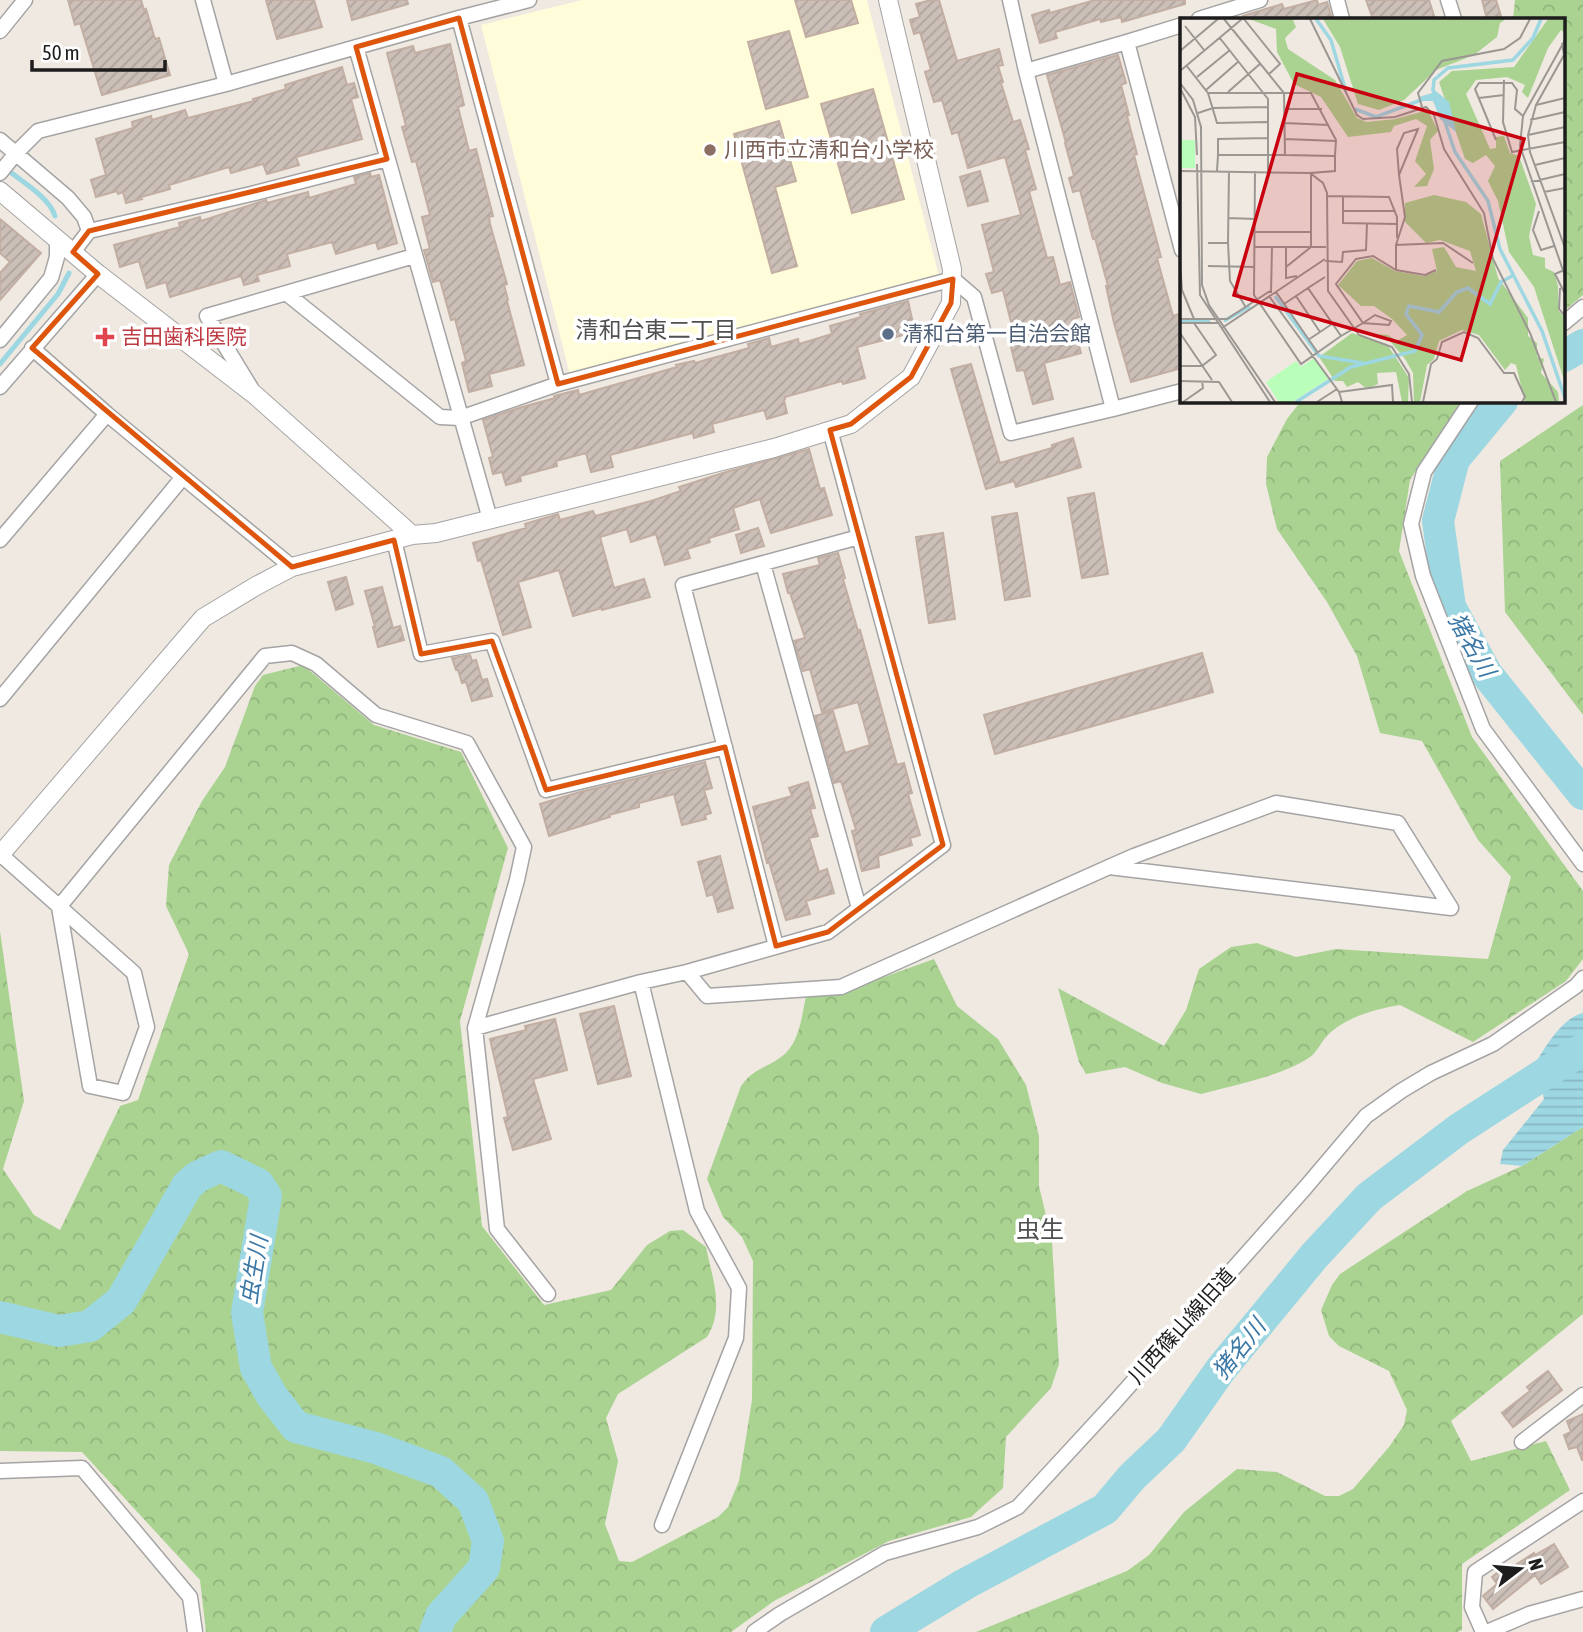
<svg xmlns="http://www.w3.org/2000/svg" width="1583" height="1632" viewBox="0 0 1583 1632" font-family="'Asap Condensed','Noto Sans JP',sans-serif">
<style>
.education{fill:#fffcda}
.forest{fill:url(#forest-crowns)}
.water{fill:url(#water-rules)}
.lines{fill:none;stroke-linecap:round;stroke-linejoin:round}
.stream{stroke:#9dd7e2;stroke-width:5}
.river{stroke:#9dd7e2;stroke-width:32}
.building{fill:url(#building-hatch);stroke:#c2aea2;stroke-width:2}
.minor-casing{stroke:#a4a4a4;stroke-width:17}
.tertiary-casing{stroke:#a4a4a4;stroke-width:20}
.minor{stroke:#fff;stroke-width:14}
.tertiary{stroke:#fff;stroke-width:18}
.marked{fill:none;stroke:#de560d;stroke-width:5;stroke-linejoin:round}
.education-dot{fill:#8d6e63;stroke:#fff;stroke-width:2.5}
.service-dot{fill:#5c6f8a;stroke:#fff;stroke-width:2.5}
.health-dot{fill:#e0444e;stroke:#fff;stroke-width:2.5}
.labels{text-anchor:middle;stroke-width:7;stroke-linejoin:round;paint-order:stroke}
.education-label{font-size:21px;fill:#785e54;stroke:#fff;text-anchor:start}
.service-label{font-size:21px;fill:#4e5e75;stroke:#fff;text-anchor:start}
.health-label{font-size:21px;fill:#be3a42;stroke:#fff;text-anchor:start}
.street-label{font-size:21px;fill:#1d1d1d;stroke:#fff}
.neighbourhood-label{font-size:23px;fill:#505050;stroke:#fff}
.water-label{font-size:23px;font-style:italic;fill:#3b78a5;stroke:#fff}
.quarter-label{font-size:24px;fill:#505050;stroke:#fff}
.inset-river{fill:none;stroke:#9dd7e2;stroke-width:3.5}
.inset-road{fill:none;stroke:#9b9793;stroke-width:2}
.view{fill:#c90010;fill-opacity:0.15;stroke:#c90010;stroke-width:3.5}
.inset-edge{fill:none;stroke:#1d1d1d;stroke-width:3.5}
</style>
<defs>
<pattern id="forest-crowns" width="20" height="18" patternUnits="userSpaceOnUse" patternTransform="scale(1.75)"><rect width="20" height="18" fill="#aad392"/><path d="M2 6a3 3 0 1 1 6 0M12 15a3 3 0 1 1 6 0" fill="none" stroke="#92b57d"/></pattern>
<pattern id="water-rules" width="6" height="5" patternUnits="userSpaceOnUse" patternTransform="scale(1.75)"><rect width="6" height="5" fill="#9dd7e2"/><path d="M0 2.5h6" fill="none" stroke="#87b8c1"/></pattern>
<pattern id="building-hatch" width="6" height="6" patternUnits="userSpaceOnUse" patternTransform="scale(1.75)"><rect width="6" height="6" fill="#cbbfb7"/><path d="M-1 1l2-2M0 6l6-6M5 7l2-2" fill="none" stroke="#aea49d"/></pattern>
</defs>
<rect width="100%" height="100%" fill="#efe9e1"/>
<path class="education" d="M582,0H867L939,276L570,375L481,25Z"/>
<path class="forest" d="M1515,0H1583V295L1564,311V19H1513Z
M1301,401H1461L1410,480L1399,551L1472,737L1583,891V959L1566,981L1473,1042L1400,1005C1376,1009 1345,1017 1327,1036C1321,1042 1317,1052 1310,1057C1286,1074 1242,1083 1213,1091L1201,1094L1162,1083L1125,1067L1086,1074L1079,1062L1058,988L1164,1046L1186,1010L1199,969L1231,947L1257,943L1296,957L1336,949L1488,959L1511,877L1478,840L1422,741L1380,733L1357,656L1327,602L1277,529L1266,484L1267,457L1287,419Z
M1583,405V715L1505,612L1500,461Z
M303,665L374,725L461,752L508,848L460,1021L482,1226L544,1305L611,1290L647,1245L670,1231L683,1230L706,1247C712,1277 725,1309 707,1337L618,1394L606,1418L618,1461L605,1524L619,1561L632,1562L718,1517L728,1507L739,1481L752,1400L753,1261L742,1237L723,1217L707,1179L741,1086C754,1068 765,1069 781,1057C799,1045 802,1016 806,996L845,991L934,959L957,1006L998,1039L1026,1085L1039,1136V1186L1052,1241L1059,1364L1051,1388L1006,1437L1003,1488L971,1517L889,1541L774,1601L731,1632H206L200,1580L82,1452L0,1451V931L24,1101L3,1169L34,1215L60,1230L120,1106L138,1100L189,954L166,906L169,865L202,801L225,767L255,686L263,675Z
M1583,1127V1314L1451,1421L1471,1461L1546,1441L1570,1490L1462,1564V1630L1458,1632H976L1127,1571L1149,1555L1184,1512L1237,1469L1277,1472L1325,1496H1339L1353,1489L1389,1447L1404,1425L1407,1410L1389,1371L1339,1346L1329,1336L1321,1310L1332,1285L1340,1274L1467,1191L1522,1166Z"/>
<path class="water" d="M1583,1013V1127L1522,1166L1500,1164L1503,1150L1544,1099L1542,1091L1527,1077C1540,1057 1558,1019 1583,1013Z"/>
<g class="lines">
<path class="stream" d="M5,168C21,181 49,197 55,216
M0,364L58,294L69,273"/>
<path class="river" d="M1564,356L1583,345
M1502,401L1454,459L1438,521L1450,607L1486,673L1583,794
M0,1317L59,1331L90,1326L121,1301L187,1186L197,1177L221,1166L258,1184L266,1196L247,1313L256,1368L272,1396L296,1427L376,1448L441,1472L473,1501L488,1541L484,1568L441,1616L435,1632
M886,1632L965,1584L1105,1509L1132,1477L1171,1440L1221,1369L1315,1255L1369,1197L1459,1129L1583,1049"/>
</g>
<path class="building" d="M68,0H141L144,10L146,9L155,39L159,38L170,75L102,95L80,23L75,25Z
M266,0H314L322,27L277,39Z
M347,0H407L408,4L352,20Z
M795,0H851L858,23L806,37Z
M931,0H939L957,61L999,49L1003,65L998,66L1003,82L1001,83L1013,122L1020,120L1029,149L1025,150L1036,189L1029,191L1047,258L1053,257L1060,285L1070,282L1079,317L1072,319L1081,353L1044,363L1053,399L1033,404L1024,370L1017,371L1010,343L1016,342L1003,290L992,293L986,274L994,272L982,225L1021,215L1005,157L968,168L958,132L952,134L942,100L934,102L925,72L931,70L920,32L914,34L910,20L920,17L916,4Z
M1095,0H1185V4L1122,22L1121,17L1101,22L1100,19L1055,32L1057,38L1040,43L1032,15L1049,10L1050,13Z
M1317,0L1318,5L1327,2L1332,19H1244L1243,16L1282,4L1284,9Z
M1366,0H1429L1435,19H1373Z
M1482,0H1496L1501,16L1487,19Z
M789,31L808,97L766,109L748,42Z
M450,44L464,105L458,107L469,151L476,149L493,216L489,217L490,224L507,284L504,285L508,300L507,301L524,365L489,374L492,386L469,392L462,363L466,361L455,319L451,320L440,280L433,282L424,250L430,249L422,217L430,215L416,161L412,162L402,127L406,126L387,53L413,46L415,53Z
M1118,55L1126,83L1121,85L1129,115L1127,116L1137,154L1134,155L1161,257L1157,258L1173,316L1182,313V368L1131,382L1114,323L1106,286H1108L1095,238L1093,239L1080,190L1073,192L1069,178L1074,176L1065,143H1066L1047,75Z
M342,67L347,85L354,83L358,97L351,99L362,139L296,157L299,165L267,174L263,164L231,173L229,167L169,185L170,189L141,197L142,199L126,203L123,192L118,194L117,191L96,197L91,180L106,175L96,139L133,128L132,122L151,116L152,120L185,110L188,118L254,101L253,99L286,89L285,85Z
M873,89L904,199L852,213L821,104Z
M779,121L796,181L775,187L797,266L772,273L734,134Z
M980,171L988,201L968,206L960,177Z
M370,173L371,177L379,175L397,243L378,249L376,242L336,254L332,242L287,254L290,266L257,275L259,281L244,285L241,276L170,297L166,282L147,288L139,261L120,267L114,245L180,227L179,223L200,217L201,221L266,200L267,203L308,192L309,198L356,184L354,177Z
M0,219L41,253L0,300V273L10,262L0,253Z
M908,301L915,332L857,347L865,378L843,384L842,381L785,397V399L784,400L787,413L767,419L764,410L712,424L714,432L694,438L693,433L610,455L613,467L591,472L586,453L556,461L557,466L520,476L521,481L506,485L502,472L493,474L489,458L493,457L483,420L519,408L555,398L554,396L578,390L579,395L677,367L676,365L694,361L695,363L749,348L748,344L769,338L771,347L798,339L799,344L832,334L830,326L861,317L860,314Z
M971,364L1000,463L1052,448V445L1073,438L1081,467L1016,487L1014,481L986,489L951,369Z
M809,449L820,489L824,488L832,515L771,533L760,499L733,508L739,529L709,538L710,542L687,549L690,558L665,565L656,534L631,542L627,529L600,537L614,588L644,579L650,597L602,610V608L573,616L559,570L518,582L531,627L503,635L481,560L478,561L473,543L526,528L525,524L558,514L560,520L593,511L595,516L651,501L681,491L679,487L726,472Z
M1094,493L1108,574L1082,578L1068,498Z
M1017,513L1030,596L1005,600L992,517Z
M758,528L764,546L741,553L736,535Z
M943,533L955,619L929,623L916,537Z
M838,553L845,578L843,579L858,631L860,630L897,765L904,763L912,793L908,794L920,835L910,838L912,845L878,856L879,867L862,871L852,831L856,830L841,781L834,783L815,716L833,711L845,753L870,745L858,702L822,712L810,669L803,671L794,641L805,638L790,593H788L783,574L820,565L818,558Z
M346,577L353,604L336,610L328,582Z
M382,587L393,628L400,626L404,640L378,647L373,627H375L365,591Z
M1202,653L1213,692L995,754L984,715Z
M470,655L472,661L476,660L482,680L487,679L492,696L472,701L466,682L462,683L458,670H456L452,658Z
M705,762L712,788L704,790L711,813L705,815L706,819L682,825L674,794L639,803V807L609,815L610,817L549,836L540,804L580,792Z
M808,782L815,808L810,809L818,836L809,838L819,872L827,869L834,893L806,901L810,914L786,920L769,862L767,863L753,807L792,796L789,788Z
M720,856L733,908L718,912L713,894L707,896L698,862Z
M614,1006L631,1076L598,1084L580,1014Z
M555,1019L567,1070L533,1079L551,1139L513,1150L504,1118L508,1117L490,1039L526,1030L525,1026Z
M1548,1371L1562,1390L1513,1427L1502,1413L1530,1391L1527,1387Z
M1583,1414V1460H1582L1577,1447L1569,1449L1564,1435L1571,1432L1567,1421Z
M1554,1544L1568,1567L1541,1584L1535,1575L1493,1609L1483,1596L1497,1584L1492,1577L1503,1568L1506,1571L1534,1553L1535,1555Z"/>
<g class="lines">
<defs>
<path id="minor" d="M203,0L226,84
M1010,0L1026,71
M1337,0L1342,19
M1448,0L1454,19
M459,18L558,384
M1199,19L1260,0
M0,31L25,0
M1127,42L1182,250
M356,47L490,519
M0,140L68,198L84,217L89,231
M0,173L16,153L38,131L226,84L459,18L529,0
M73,252L89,231L251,194L387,159
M286,293L440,417L460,418L558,384L953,279L974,297L1011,433L1113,409L1026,71L1127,42L1182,25
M1564,323L1583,307
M0,340L51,278L57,257V238
M32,348L107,414L183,477
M0,387L98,274
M251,388L207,316L414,256
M1471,401L1424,472L1411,524L1423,576L1483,729L1583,864
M1113,409L1182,391
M0,540L107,414
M394,540L421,654L492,641L546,790L725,747
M763,564L859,908
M0,699L183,477L292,567
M0,854L134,973L147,1027L123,1093L90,1086L59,907L265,656L292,653L316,664L376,715L467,743L524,847L517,880L475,1028L497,1229L548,1294
M776,946L683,585L859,537
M687,972L828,932L943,845L830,430
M641,982L687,972L707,996L841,987L1109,867L1451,908L1398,823L1276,803L1134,856L1109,867
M475,1028L641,982L697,1211L739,1288L736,1338L662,1525
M1522,1442L1583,1395
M0,1471L82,1468L190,1597L195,1632
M754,1632L780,1614L885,1553L978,1527L1018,1507L1113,1404L1305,1188L1366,1116L1401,1091L1431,1073L1493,1044L1576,986L1583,978
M1483,1632L1472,1607L1475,1572L1583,1501
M1487,1632L1529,1614L1583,1599"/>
<path id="tertiary" d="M0,191L98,274L255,395L412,535
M0,855L203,618L256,586L292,567L412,535L436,533L774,448L851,424L911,377L951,303L952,269L888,0"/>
</defs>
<use href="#minor" class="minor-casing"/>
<use href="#tertiary" class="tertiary-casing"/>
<use href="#minor" class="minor"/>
<use href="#tertiary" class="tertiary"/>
</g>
<path class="marked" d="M459,18L558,384L953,279L951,303L911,377L851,424L830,430L943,845L828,932L776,946L725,747L546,790L492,641L421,654L394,540L292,567L32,348L98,274L73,252L89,231L387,159L356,47Z"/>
<circle class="education-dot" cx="710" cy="150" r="7"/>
<circle class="service-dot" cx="888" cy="334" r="7"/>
<path class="health-dot" d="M101.5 326.5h7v7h7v7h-7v7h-7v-7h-7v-7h7z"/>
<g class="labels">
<g class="education-label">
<text x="724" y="157">川西市立清和台小学校</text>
</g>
<g class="service-label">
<text x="902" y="341">清和台第一自治会館</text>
</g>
<g class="health-label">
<text x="121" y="344">吉田歯科医院</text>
</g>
<g class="street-label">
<text transform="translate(1182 1326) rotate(-48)" y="7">川西篠山線旧道</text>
</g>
<g class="neighbourhood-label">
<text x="656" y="338">清和台東二丁目</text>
</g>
<g class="water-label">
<text transform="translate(1472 645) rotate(60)" y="8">猪名川</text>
<text transform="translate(254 1270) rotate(-81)" y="8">虫生川</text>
<text transform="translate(1239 1349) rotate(-52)" y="8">猪名川</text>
</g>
<g class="quarter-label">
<text x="1040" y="1238">虫生</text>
</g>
</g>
<g transform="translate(1180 18)">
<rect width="385" height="385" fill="#efe9e1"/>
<path d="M69,1H120L113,2L116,9L105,20L108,31L155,62L177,100L187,104L215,101L248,92L258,113L250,122L254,151L247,168L234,169L246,156L235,143L247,108L236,101L214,108L211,114L168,119L141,79L114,66L97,34L96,11ZM143,1H326L320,5L317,19L294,37L256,52L224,82L199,92L178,86L160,29ZM368,1H385V15L381,12L368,30L348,80L342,74L345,67L327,59L296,62L286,76L310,131L316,130V119L324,118L330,135L339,138L356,186L349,218L353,237L365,240V250L374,254L378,268V292L385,300V365L354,269L329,234L318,183L308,163L315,148L306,137L293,145L285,141L259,64L272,53L334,49ZM254,177L286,184L301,196L318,260L348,300V318L357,325V339L364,341L361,355L378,374L379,384H345L336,347L331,345L325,352L299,317L282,312L259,323L254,341L247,347L240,384H234L233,355L225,341L209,322L184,315L208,317L217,323L227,317L212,301L194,288H181L158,267L177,243L192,240L215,253L244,258L257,253L252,231L264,229L276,249L296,253L290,233L260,222L246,225L225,204V185ZM172,315L207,326L229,360L228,384H222L216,354L197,355L198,366L187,371L178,364L167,369L163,363H155L139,339Z" fill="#aad392"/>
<path d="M0,122H15V150H0ZM134,340L148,361L112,384H99L86,364L116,343L121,349Z" fill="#b9ffb9"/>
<path d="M251,69L269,84L276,114L260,101L253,83H241L239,79L252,75Z" fill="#9dd7e2"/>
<path class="inset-river" d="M136,1L151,22L166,74M253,73L254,62L268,50L333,42L353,20L361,1M175,91L196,99L244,81M264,101L275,134L308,183L320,231L362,313L385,380M95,278L139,338L183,345M0,303H30M44,303L70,288M116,384L171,349L235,333L242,317L226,296L229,288L259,294L277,274L288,270L310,286L321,264L332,258"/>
<path class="inset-road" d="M44,1L104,75L105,137L155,138V153L131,155V229L106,249M64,1L100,46L89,56M130,1L177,97L183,101L215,99L246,89L254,97L264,131L304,195L313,241L350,315L376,384M5,8L24,32M39,19L88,81V153M385,22L343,98L340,128L385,258M382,25L384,37L356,87L348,117L350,134L385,230M0,33L38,1M6,47L28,75H131L156,122L155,138M0,53L62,1M17,59L50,32M324,62L323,104L332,134L385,124M0,65L13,82L21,109L22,267L29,287L95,384M0,70L15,99L17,137M26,72L59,43M48,74L81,45M28,75L37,105L87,104M299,80L324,77M356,87L385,80M242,89L238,75L262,43L324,31L340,20L350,1M104,91H142M18,95L33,90L88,89M350,102L385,94M104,105L149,107M348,117L385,109M105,121L156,123M316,122L295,71L299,65H332L337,72L335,91L343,98M38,137V121L88,120M17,146L20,277L90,384M355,147L385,140M0,153L130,155L143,165L147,175L148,273L179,317L212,329L229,356L232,384M37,153L38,137H105M75,153L74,277L121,346L161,318L173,311L183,305L195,297L211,303L209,307L183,305L156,266L176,241L193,238L216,252L245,257L256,252M351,164L385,156M364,174L385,170M147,178L209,179L217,199V220M163,178V205L217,206M163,193H215M359,193L353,212L361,232L374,228M49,200L75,201M75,214H130M28,225H48L49,153M48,225L50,263L65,288M216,227L225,199L219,157L238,111L224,115L217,131L219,157M75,229H146M106,229V260L117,258M145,243L162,244L163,234L186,232L187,206M0,244L2,272L14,301M28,248L75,249M216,252V227L263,225L293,245M384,252L375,256L385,276M145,259L128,270L161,318M380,270L379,291L385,298M96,274L138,335M91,275L92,229M89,278L159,374L162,384M116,278L140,314M104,286L128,270M0,301H47L90,273M0,305H39M42,310L145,241M0,315L32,362M128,322L152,306M0,348H22L36,337L14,305M0,363L39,364L52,384M159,374L212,367L213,384M3,384L23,370L22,363M137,384L157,371M243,384L251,346L257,341L262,324L284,314L298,320L324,355H334L345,379L342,384"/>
<path class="view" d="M117,56L344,121L281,342L54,277Z"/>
<rect width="385" height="385" class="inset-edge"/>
</g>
<g transform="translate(1520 1569) rotate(74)" stroke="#ffffff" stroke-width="5" paint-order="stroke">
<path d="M0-5L12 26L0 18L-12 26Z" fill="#1d1d1d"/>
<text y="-10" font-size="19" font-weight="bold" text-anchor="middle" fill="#1d1d1d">N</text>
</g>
<path d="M32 60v10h133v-10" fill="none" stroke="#1d1d1d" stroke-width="3.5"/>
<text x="42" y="60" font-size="21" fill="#1d1d1d" stroke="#ffffff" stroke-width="5" paint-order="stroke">50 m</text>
</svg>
